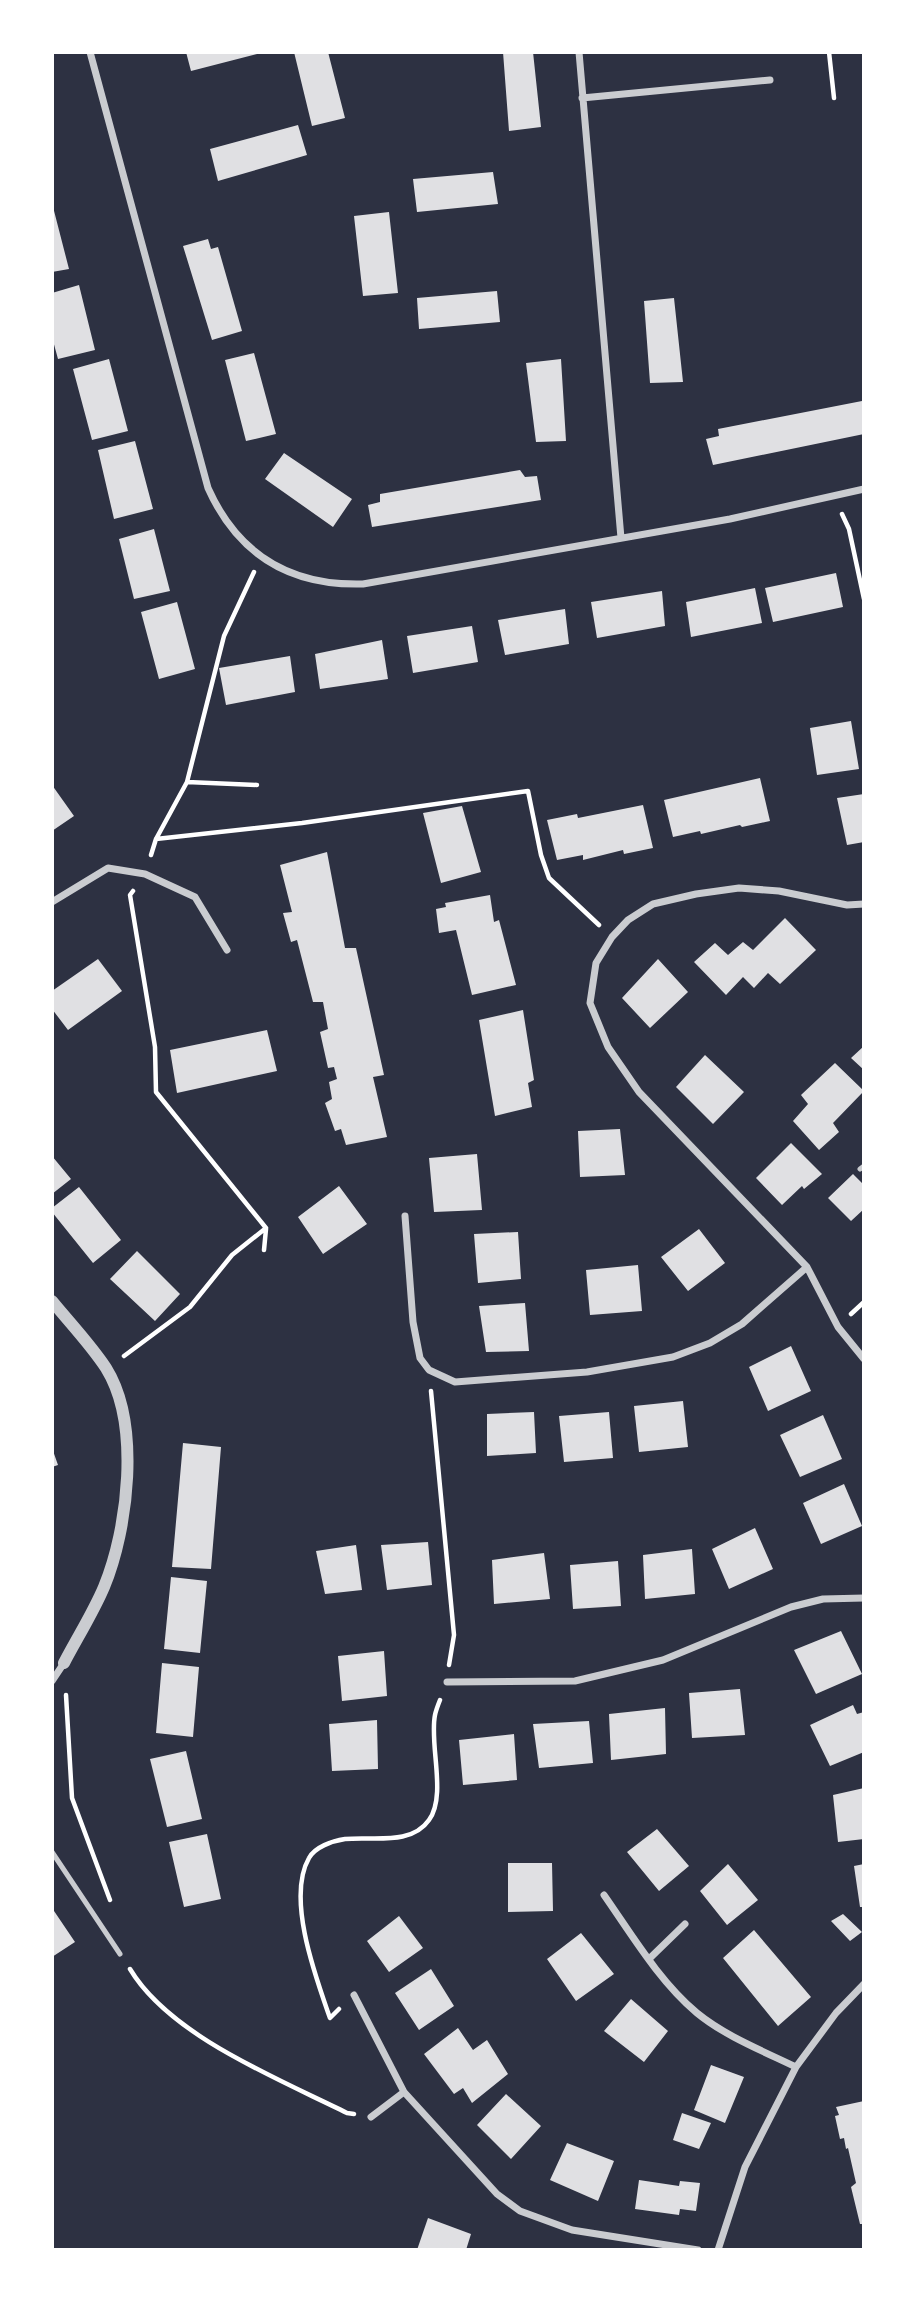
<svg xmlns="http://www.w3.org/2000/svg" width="916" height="2302" viewBox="0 0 916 2302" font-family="'Varela Round',sans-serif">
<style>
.building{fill:#e0e0e3}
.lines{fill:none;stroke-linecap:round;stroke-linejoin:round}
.path{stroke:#fff;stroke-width:4.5}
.service{stroke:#caccd0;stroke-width:5}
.minor{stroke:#caccd0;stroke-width:7}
.tertiary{stroke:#caccd0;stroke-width:12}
</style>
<rect width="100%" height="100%" fill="#2d3142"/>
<path class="building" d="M186,52H261V53L191,71Z
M294,52H328L345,118L312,126Z
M503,52H533L541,127L509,131Z
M298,125L307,155L218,181L210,149Z
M493,172L498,204L417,212L413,179Z
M52,203L69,269L52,272Z
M389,212L398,293L363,296L354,216Z
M208,239L211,249L218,247L242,331L212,340L183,246Z
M79,285L95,350L58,359L52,337V293Z
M497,291L500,322L419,329L417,298Z
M674,298L683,382L650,383L644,301Z
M254,353L276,434L246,441L225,360Z
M109,359L128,431L92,440L73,369Z
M561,359L566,441L536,442L526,363Z
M862,401L864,434L713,465L706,439L719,436L718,429Z
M135,441L153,509L114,519L98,450Z
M284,453L352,499L333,527L265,479Z
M520,470L525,477L537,476L541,500L372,527L368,505L380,502V494Z
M154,529L170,591L134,599L119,539Z
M836,573L843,607L773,622L765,588Z
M755,588L762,623L691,637L686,602Z
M662,591L665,626L597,638L591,602Z
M177,602L195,669L159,679L141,612Z
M565,609L569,644L505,655L498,620Z
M472,626L478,662L413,673L407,636Z
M382,640L388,679L320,689L315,654Z
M290,656L295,692L226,705L219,668Z
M851,721L859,769L817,775L810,728Z
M760,778L770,821L742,827L740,825L701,834L700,831L673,837L664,800Z
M52,785L74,816L52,831Z
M864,794V842L847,845L837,798Z
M643,805L653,848L624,854L623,850L583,860V855L557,860L547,820L577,814L578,818Z
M462,806L481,872L441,883L423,813Z
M327,852L345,948H356L384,1075L373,1077L387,1137L346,1145L341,1129L335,1131L325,1103L332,1099L329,1082L337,1079L334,1067L328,1068L320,1032L328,1029L323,1002H313L297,940L291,942L283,913L292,912L280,865Z
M490,895L494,922L499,920L516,985L472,995L456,930L439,933L436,909L446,907L445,903Z
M785,918L816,950L780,984L768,973L754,988L743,977L726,995L694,962L715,943L728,955L743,942L753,950Z
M98,959L122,991L68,1030L52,1009V991Z
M658,959L688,992L650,1028L622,998Z
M523,1010L534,1080L528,1083L532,1107L495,1116L479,1020Z
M267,1030L277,1071L177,1093L170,1050Z
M864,1046V1070L851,1058Z
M705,1055L744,1092L713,1124L676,1087Z
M835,1063L864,1091L833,1123L839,1132L819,1150L793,1121L808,1104L801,1095Z
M620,1129L625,1175L580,1177L578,1131Z
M791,1143L822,1174L804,1189L802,1186L782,1205L756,1178Z
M477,1154L482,1210L434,1212L429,1158Z
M52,1156L71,1179L52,1194Z
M853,1174L864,1185V1209L851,1221L828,1198Z
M339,1186L367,1224L323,1254L298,1217Z
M79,1187L121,1240L93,1263L52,1212V1208Z
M699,1229L725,1263L688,1291L661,1257Z
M518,1232L521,1279L478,1283L474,1234Z
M137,1251L180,1294L155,1321L110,1279Z
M638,1265L642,1311L590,1315L586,1270Z
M525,1303L529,1351L486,1352L479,1306Z
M791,1346L811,1391L768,1411L749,1367Z
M683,1401L688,1447L639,1452L634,1406Z
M534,1412L536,1453L487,1456V1414Z
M609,1412L613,1458L564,1462L559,1416Z
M823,1415L842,1459L800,1477L780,1435Z
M183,1443L221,1447L211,1569L172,1567Z
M52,1448L58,1465L52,1467Z
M844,1484L862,1526L821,1544L803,1503Z
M755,1528L773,1569L729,1589L712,1549Z
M428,1542L432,1585L387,1590L381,1545Z
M356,1545L362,1590L325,1594L316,1551Z
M692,1549L695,1594L645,1599L643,1555Z
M544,1553L550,1599L494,1604L492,1560Z
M618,1561L621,1606L573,1609L570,1565Z
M171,1577L207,1581L200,1653L164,1649Z
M841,1631L862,1674L816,1694L794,1650Z
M384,1651L387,1696L342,1701L338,1656Z
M162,1663L199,1667L193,1737L156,1733Z
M740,1689L745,1735L692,1738L689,1693Z
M853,1705L857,1714L864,1712V1752L830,1766L810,1725Z
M665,1708L666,1754L611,1760L609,1714Z
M377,1720L378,1769L332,1771L329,1724Z
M589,1721L593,1763L539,1768L533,1724Z
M514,1734L517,1780L463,1785L459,1740Z
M186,1751L202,1819L167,1827L150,1759Z
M864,1788V1839L838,1842L833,1795Z
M657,1829L689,1866L659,1891L627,1852Z
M207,1834L221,1899L184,1907L169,1842Z
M508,1863H552L553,1911L508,1912Z
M728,1864L758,1900L727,1925L700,1891Z
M864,1864V1907H860L854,1866Z
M52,1908L75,1942L52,1957Z
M843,1914L862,1932L850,1941L831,1921Z
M399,1916L423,1948L389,1972L367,1941Z
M754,1930L811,1997L778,2026L723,1958Z
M581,1933L614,1974L576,2001L547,1959Z
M431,1969L454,2006L419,2030L395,1993Z
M631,1999L668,2031L644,2062L604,2031Z
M458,2028L473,2050L487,2040L508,2074L472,2103L463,2088L454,2094L424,2054Z
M711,2065L744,2077L725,2123L694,2110Z
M506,2094L541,2126L511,2159L477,2125Z
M864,2101V2224H860L851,2187L856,2183L848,2148L846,2149L844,2138L840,2139L835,2116L839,2115L836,2107Z
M682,2113L711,2123L699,2149L673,2140Z
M567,2143L614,2161L598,2201L550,2180Z
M639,2180L679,2186L680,2181L700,2183L696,2211L680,2209L679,2215L635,2209Z
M428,2218L471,2234L466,2250H417Z"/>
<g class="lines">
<path class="path" d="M829,52L834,98
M842,514L849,529L864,599
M187,782L257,785
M156,839L302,823L528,791L541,855L549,878L599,925
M151,855L156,839L187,782L224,636L254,572
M264,1250L266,1229
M851,1314L864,1302
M124,1356L190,1307L232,1255L266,1228L156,1092L155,1047L130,895L133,891
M431,1391L454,1635L449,1665
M66,1695L72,1798L110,1900
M130,1969C170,2036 279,2079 347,2113L354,2114
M339,2009L330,2018C316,1978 286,1898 309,1858C315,1847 332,1841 345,1839C373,1836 411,1846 429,1820C447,1795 429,1744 435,1715C436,1710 438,1705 440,1700"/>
<path class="service" d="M860,1169L864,1166
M52,1852L120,1954"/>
<path class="minor" d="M90,52L208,488C238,555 290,586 363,584L730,519L864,489
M579,52L621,538
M582,98L770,80
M52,902L108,868L145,874L195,897L227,950
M864,904L847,905L779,891L739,888L696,894L653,904L628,920L612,937L596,963L590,1003L608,1047L639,1092L807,1267L838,1327L864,1359
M405,1216L413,1322L420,1358L429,1370L455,1382L587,1372L673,1357L710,1343L742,1324L807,1267
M52,1681L64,1663
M447,1682L575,1681L663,1660L791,1607L823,1599L864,1598
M604,1895C632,1935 659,1981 697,2013C725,2036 763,2051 796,2067
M649,1959L685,1924
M354,1995L404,2092L497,2194L520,2211L572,2230L698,2250
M371,2117L404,2092
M718,2250L745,2167L796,2067L836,2013L864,1984"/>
<path class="tertiary" d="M52,1301C70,1323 91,1345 106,1368C141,1424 128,1529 104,1587C93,1613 77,1638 64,1663"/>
</g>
<rect width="916" height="2302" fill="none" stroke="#ffffff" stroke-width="108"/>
</svg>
